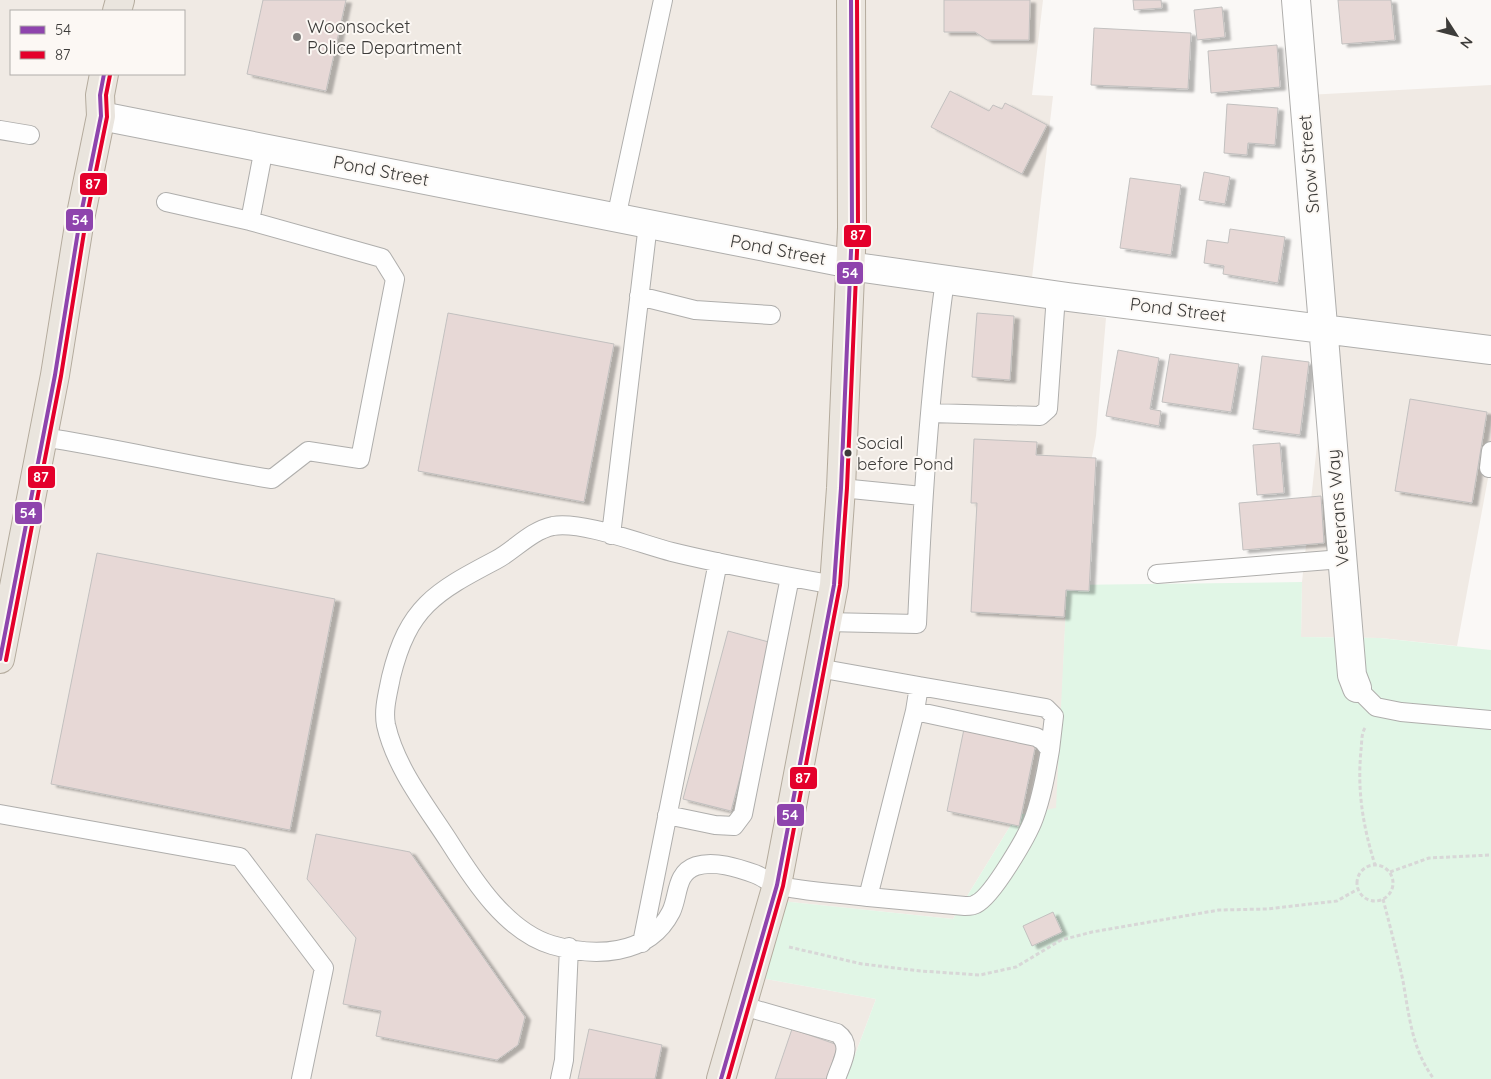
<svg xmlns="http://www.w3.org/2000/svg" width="1491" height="1079" viewBox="0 0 1491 1079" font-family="Quicksand,sans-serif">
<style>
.built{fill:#f0eae4;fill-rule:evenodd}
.green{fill:#e1f6e6}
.building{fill:#e7d8d6;stroke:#c2c0bf;filter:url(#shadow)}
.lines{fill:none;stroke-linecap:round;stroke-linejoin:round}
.lane-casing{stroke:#afaeac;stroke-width:20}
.street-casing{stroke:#afaeac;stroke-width:30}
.primary-casing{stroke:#b4ab9d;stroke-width:30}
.path{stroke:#d8d7d7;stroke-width:3;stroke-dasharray:4 2.5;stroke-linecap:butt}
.lane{stroke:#fefefe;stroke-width:18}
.street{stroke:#fefefe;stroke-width:28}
.primary{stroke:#eae5de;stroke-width:28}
.bus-1-casing{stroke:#fcf8f4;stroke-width:8}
.bus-2-casing{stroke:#fcf8f4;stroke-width:8}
.bus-1{stroke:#8e44ad;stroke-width:4}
.bus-2{stroke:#e4002b;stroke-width:4}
.poi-dot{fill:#7f7e7c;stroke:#fcf8f4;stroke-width:2}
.bus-dot{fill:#3d3c3a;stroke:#fcf8f4;stroke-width:2}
.labels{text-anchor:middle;stroke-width:4;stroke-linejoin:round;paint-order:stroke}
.bus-label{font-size:17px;fill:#3d3c3a;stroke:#fcf8f4;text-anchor:start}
.poi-label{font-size:18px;fill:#3d3c3a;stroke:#fcf8f4;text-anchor:start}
.street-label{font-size:18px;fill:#3d3c3a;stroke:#fcf8f4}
.line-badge{stroke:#fcf8f4;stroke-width:2}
.badge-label{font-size:14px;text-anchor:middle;font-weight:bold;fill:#fff}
</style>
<defs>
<filter id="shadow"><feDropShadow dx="5.5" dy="3" stdDeviation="1" flood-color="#0004"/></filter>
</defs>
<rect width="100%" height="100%" fill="#faf8f6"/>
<path class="built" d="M0,0H1043L1032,95L1053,96L1029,304L1106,318L1096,436L1067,585L1057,809L1017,815L953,919L761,899L750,976L876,999L846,1079H0ZM11,11H184V74H11Z
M1491,85V462L1457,646L1380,638L1301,637L1302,582L1327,354L1307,95Z"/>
<path class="green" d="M1302,582L1301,637L1380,638L1491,650V1079H846L876,999L750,976L761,899L953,919L1017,815L1056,808L1067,585Z"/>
<path class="building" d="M263,0H346L326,91L247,74Z
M944,0H1030L1029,40H987L975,32H944Z
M1133,0H1161L1162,8L1134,10Z
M1338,0H1391L1395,40L1342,44Z
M1222,7L1225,37L1197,40L1194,10Z
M1094,28L1191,33L1188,89L1091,85Z
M1277,45L1280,87L1211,93L1208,51Z
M950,91L989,111L993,105L1002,109L1005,103L1047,125L1022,174L931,127Z
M1227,104L1278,108L1275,145L1248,143L1247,155L1224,153Z
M1204,172L1230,177L1225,204L1199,200Z
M1130,178L1181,185L1171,255L1120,248Z
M1230,229L1285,237L1278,283L1223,274L1224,266L1204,263L1207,240L1228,243Z
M448,313L614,344L584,502L418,471Z
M977,313L1014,316L1010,380L972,377Z
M1118,350L1159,358L1150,409L1161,411L1159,426L1106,416Z
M1170,354L1239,364L1231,412L1162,402Z
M1262,356L1309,362L1300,435L1253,429Z
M1410,399L1487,412L1472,503L1395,491Z
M974,439L1037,442L1036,455L1096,458L1089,591L1066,590L1064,617L971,612L977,503H971Z
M1280,443L1284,493L1257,495L1253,445Z
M1321,496L1324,543L1243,550L1239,503Z
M97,553L335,599L290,830L51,784Z
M728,631L776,644L731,811L683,799Z
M964,729L1036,743L1019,826L947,811Z
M316,834L410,852L525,1017L518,1045L497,1060L376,1036L381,1011L343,1004L356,938L307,879Z
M1053,912L1062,932L1032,946L1023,926Z
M589,1029L662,1045L655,1079H578Z
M792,1029L838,1045L827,1079H775Z"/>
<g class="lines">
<defs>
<path id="lane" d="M0,130L30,135
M616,218L663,0
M250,221L264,148
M639,296L695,310L771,315
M930,413L1040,416L1048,409L1056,295
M43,437C120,449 195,467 272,479L308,451L360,459L395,279L382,258L250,221L166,202
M1489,468L1491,451
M841,488L922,496
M611,535L648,224
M1157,574L1342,559
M826,622L917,624C922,509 929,394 945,280
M818,668L919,686L915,711L868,897C840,893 803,892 777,885C770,883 763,877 755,874C738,868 714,860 696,866C675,873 679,896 671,912C648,957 593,957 552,945C507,932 474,881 450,843C427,807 396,769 386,725C383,709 388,693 391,677C408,607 435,592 496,560C515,550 530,531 553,526C583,521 641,544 672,552C725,565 780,575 834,585
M919,686L1046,708L1054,716L1050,750
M1357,688L1376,707L1401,712L1491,720
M0,814L240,857L324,968L301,1079
M667,815L715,825L734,826L743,814L790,577
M868,897L965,906C968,906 973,906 976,904C992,897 1028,835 1034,818C1042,796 1046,773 1050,750L1043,741L1036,737L915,711
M642,943L718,562
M743,1006L837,1033C854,1045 841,1063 836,1079
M560,1079L564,1060L569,947"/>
<path id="street" d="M1296,0L1352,675L1357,688
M101,116L841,262L849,266L1068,297L1491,350"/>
<path id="primary" d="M117,11L120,0
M0,659L55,375L80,219L101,116L100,95L104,74
M721,1079L777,885L834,585L841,488L852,228L851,0"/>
</defs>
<use href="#lane" class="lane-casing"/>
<use href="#street" class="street-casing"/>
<use href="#primary" class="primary-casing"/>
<path class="path" d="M1365,728C1361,734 1362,743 1361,750C1357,791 1363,826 1375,865
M1357 883a18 18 0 1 1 36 0a18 18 0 1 1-36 0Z
M1390,872L1429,858L1491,855
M1383,899C1390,926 1397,953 1403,981C1409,1015 1412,1050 1434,1079
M789,947L862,964L921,971L980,975L1016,967L1061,940L1092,932L1219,910L1267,909L1337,901L1358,889"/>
<use href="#lane" class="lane"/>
<use href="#street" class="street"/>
<use href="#primary" class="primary"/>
<defs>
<path id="bus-1" d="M0,659L55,375L80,219L101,116L100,95L104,74
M721,1079L777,885L834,585L841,488L852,228L851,0"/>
<path id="bus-2" d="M6,660L61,376L86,220L107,117L106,95L110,75
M728,1079L783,886L840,585L847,488L858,228L857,0"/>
</defs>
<use href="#bus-1" class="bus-1-casing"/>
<use href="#bus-2" class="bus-2-casing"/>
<use href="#bus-1" class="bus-1"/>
<use href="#bus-2" class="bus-2"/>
</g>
<circle class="poi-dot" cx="297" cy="37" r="5"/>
<circle class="bus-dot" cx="848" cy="453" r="4.5"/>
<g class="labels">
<g class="bus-label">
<text x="857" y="449">Social<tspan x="857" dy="21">before Pond</tspan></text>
</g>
<g class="poi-label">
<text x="307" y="33">Woonsocket<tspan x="307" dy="21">Police Department</tspan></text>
</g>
<g class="street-label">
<text transform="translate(1309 164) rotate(-95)" y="6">Snow Street</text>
<text transform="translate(381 171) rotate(11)" y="6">Pond Street</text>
<text transform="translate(778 250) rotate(11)" y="6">Pond Street</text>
<text transform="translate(1178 310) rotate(7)" y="6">Pond Street</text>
<text transform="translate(1338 508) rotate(-95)" y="6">Veterans Way</text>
</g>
</g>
<g class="line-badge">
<rect x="79" y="172" width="29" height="24" rx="5" fill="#e4002b"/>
<rect x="65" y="208" width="29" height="24" rx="5" fill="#8e44ad"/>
<rect x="843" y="224" width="29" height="24" rx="5" fill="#e4002b"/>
<rect x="836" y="261" width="28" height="24" rx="5" fill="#8e44ad"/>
<rect x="27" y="465" width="29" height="24" rx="5" fill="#e4002b"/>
<rect x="14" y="501" width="29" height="24" rx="5" fill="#8e44ad"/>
<rect x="789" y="766" width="29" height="24" rx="5" fill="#e4002b"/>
<rect x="776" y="803" width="29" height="24" rx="5" fill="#8e44ad"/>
</g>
<g class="badge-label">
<text x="93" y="189">87</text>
<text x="80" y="225">54</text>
<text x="858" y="240">87</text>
<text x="850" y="278">54</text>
<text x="41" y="482">87</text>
<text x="28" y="518">54</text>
<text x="803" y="783">87</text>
<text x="790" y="820">54</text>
</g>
<rect x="10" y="10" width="175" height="65" fill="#fcf8f4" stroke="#b0adaa"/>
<rect x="20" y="26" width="25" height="8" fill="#8e44ad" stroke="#b0adaa"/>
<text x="55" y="35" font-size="15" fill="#3d3c3a">54</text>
<rect x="20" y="51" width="25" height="8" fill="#e4002b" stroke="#b0adaa"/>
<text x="55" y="60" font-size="15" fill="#3d3c3a">87</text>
<g transform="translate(1456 35) rotate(126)" stroke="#fcf8f4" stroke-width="4" paint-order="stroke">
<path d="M0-4L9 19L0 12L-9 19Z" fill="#3d3c3a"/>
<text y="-8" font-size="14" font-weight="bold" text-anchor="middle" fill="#3d3c3a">N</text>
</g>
</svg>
